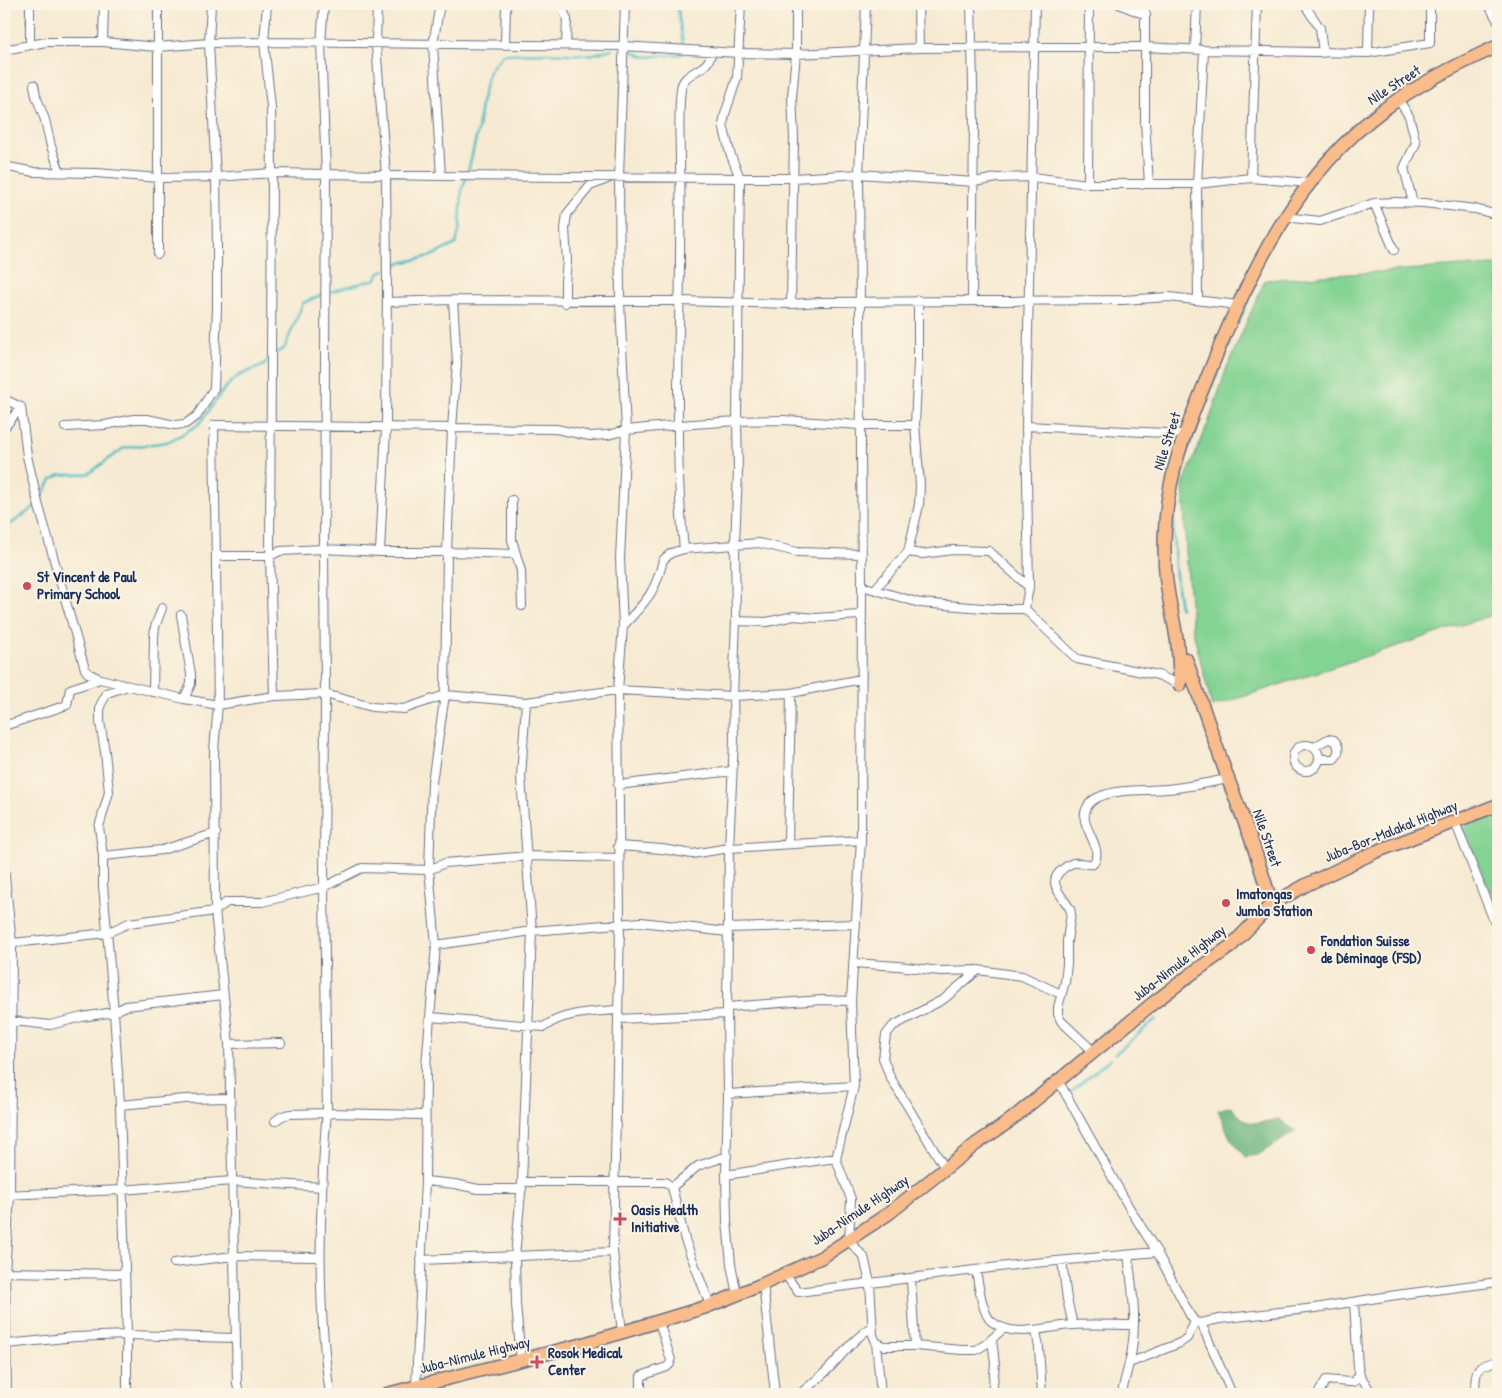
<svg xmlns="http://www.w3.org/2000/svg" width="1502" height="1398" viewBox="0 0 1502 1398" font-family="'Patrick Hand',sans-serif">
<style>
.green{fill:#83d393;stroke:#4f8178}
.forest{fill:#6ab57d;stroke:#42726e}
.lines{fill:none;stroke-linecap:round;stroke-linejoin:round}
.stream{stroke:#50bfc5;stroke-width:2.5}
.street-casing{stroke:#687087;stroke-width:10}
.primary-casing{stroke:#687087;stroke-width:15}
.street{stroke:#fff;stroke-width:8}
.primary{stroke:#fabc8b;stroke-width:12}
.poi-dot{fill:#d1495b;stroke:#fcf5e5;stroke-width:2}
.labels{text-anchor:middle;stroke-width:4;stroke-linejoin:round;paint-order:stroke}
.street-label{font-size:15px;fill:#1b2f5e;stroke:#fcf5e5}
.poi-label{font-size:15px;font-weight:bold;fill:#1b2f5e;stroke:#fcf5e5;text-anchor:start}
</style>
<rect width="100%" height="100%" fill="#fcf5e5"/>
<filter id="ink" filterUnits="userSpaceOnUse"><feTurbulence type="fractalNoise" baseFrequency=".02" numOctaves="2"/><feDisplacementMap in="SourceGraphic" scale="10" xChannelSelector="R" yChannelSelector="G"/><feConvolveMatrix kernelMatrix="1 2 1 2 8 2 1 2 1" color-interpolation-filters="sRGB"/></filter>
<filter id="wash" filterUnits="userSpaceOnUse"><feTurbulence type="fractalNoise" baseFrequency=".0096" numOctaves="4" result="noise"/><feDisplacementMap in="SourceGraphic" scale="20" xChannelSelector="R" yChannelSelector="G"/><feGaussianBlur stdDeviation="1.12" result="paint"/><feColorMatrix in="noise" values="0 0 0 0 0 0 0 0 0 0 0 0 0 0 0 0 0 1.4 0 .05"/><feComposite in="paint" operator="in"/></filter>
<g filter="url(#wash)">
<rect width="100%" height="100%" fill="#f6ead2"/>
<path class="green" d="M1498,265V613L1212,707L1192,627L1186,552L1183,485L1209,421L1227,367L1265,280L1461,266Z
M1498,814V909L1462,827Z"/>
<path class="forest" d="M1231,1106C1247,1128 1255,1124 1279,1119L1296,1131L1258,1155L1245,1157L1230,1138L1218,1110Z"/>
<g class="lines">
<path class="stream" d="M677,4L683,44
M628,49L645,57L682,54L683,52
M389,267L392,265L431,256L456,244L460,227L462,189L467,176L478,130L481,103L489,71L503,54L545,53L590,55L612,49
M1238,324L1256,284
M273,354L284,349L303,303L326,293L376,279L379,273L385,270
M40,500L51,480L60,475L88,474L124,448L167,442L183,434L199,424L225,388L238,376L264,365L269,358
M4,529L37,505
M1180,608C1175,573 1170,529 1176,494C1186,442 1210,392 1230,343
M1115,1054L1156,1019
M1072,1091L1110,1059"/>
</g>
</g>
<g filter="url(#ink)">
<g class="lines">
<defs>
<path id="street" d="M30,4V45
M158,4V254
M267,4L264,42L271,107L272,173L270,556L274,696
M324,4L321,43L326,174L324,549L325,694L324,887L327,1113C324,1139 323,1166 322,1193C319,1260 320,1327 330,1394
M377,4L376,44L386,175L387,280L386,427L380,552
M440,4L433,44L441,176
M564,4V12L567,19L566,45
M918,4L919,48
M971,4L974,124L972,301
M1035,4L1026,426L1029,587L1025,609L1077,659L1158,675L1180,685
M1119,4L1146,15
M1145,4V122L1149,184
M1305,4L1306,7L1320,28L1323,53
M1488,4L1498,21
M103,42L104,4
M505,45L506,4
M1195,49L1197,4
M4,50L46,42H103L157,47L209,43L264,42L623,46L738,53L796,54L919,48L1035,47H1145L1204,50L1368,53L1430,43V4
M1368,53L1369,4
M34,85L36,96L45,120L51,146L60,172
M1398,99L1409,116L1416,143L1404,168L1413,203
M4,166L34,172L96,173L159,178L216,177L272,173L441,176L740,178H794L859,174L974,182L997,178L1032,177L1088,184H1197L1251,178L1309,183
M1251,178L1257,4
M1088,184L1089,4
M1374,203L1394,250
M1285,217L1320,221L1374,203L1396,202L1424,203L1475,209L1498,215
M453,300L457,363L452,428L556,429L590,436L608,435L626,430L679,425L737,421L783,420L860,425H915
M1198,300L1197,184L1204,50
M387,302L453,300L680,301L791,304L820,302L1123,300L1169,297L1238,305
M565,303V282L567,261L565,229L567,214L590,186L612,177
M791,304L794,137L792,97L796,54V4
M4,399L21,407
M21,407L27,456L38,503L85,669L88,673L100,679L184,699L218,705L274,696L325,694L372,707L404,709L445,695L447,552L452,428L214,425L218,705L214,750L215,911L229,1044L237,1383L239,1394
M1026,426L1184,434
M65,427L105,425L134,419H147L175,425L185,424L197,416L214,388L217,307V248L216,177L209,43L211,4
M4,428L21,407
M512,500V540L521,571L522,606
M684,549C674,456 679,358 680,264C680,230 681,196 680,162C680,138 678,113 681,89C683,69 711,73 711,51
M908,552L922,554L953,550L989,551L1029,587
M216,556H270L280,551L324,549L380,552H447L515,554
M862,586L859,174L866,4
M875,589L908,552L919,505L920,485L915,425L918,361V300
M181,615L191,674V684L184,699
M736,621L767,622L794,616L816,618L859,615
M623,626C646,601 655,594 663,560L671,553L684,549L759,543L797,552L861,554
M153,692L154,637L155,627L162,608
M4,726L67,705L70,689L100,679
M1293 758a13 13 0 1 1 26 0a13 13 0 1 1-26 0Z
M1314,747L1328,739L1334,740C1340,746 1340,753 1334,759H1319
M618,785L732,771
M1455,822L1498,931
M4,833V832
M788,844L791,693
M618,846L662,849L692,854L729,848L861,840
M103,856L162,850L216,833
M4,867L12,944L10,1195L5,1272L7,1394
M728,928L856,924
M4,944L107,933L129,923L215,911L227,902H262L324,887L362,868L429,870L445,863L528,856L618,858
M436,945L532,931L641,922L728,932
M853,963L898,966L940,971L978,970L1022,976L1061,994
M727,1007L822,1000L851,1001
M431,1017L544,1027C563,1012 594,1012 617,1010
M618,1019L727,1014
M4,1020L50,1025L82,1017L114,1012L126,1006L223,995
M229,1044L281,1043
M1094,1052L1061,1021L1058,1014V1007L1065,982L1067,964V941L1071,913L1070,909C1062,895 1045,882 1063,869C1066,866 1070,864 1073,863C1080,862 1087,865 1093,864C1103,852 1088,834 1085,821C1083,810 1089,801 1099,797C1119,788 1146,791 1167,789C1187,787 1208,783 1228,779
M1059,1082L1130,1209L1157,1252L1190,1315L1195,1322L1201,1323L1219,1319L1315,1308L1396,1295L1498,1282
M728,1094L854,1086
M120,1105L185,1099L230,1098
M275,1121L282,1116L290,1114L327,1113L425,1115
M946,1170L890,1077L883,1058L886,1035L893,1026L944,999L978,970
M726,1175L828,1159H836
M425,1181L455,1184L478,1189H522
M522,1182H665L672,1187L685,1240L710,1305
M672,1187L698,1166L727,1156
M4,1195L122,1190L232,1181L322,1187
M421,1260L613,1252
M1062,1261L1067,1299L1073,1325
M174,1263L234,1256L320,1257
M976,1270C978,1282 982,1313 991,1321C1014,1340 1047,1326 1073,1325C1093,1324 1114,1325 1134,1325
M4,1272L125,1274
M785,1274L798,1292L1023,1264L1157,1252
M911,1279L915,1346
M763,1284L775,1394
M737,1295L731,1264L727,1221L726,1175L728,1094L727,1007L729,848L734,740L733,696L736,621L735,544L738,471L737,421L740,178L730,153L723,125L725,114L737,78L741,4
M1354,1302L1358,1367L1360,1375L1372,1394
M1201,1323L1232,1394
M1004,1328L986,1344L976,1350H962L915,1346H884L876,1342L873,1335L870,1283L864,1257L849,1241L851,1199L836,1159L854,1086L851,1001L861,840L862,586L920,603L996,609H1025
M1036,1331L1039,1348L1042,1394
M622,1332L613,1252L620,925L618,690L623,626L620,559L626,430L620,302L619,176L625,4
M992,1339L995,1364L992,1394
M876,1342L881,1394
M4,1345L7,1344L75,1337L127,1335L236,1338
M521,1360L516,1305L515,1256L522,1182L532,931L521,777L526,702
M1129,1363L1180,1343L1187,1338L1195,1322
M416,1386L425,1181L426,1066L436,945L429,870L432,782L445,695L526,702L618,690L733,696L791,693L861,679
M127,1394V1335L120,1105L114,1012L103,885V856L99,827L109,792L105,752L100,722V706L107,693L128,686
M641,1394V1376L667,1367L670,1364L671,1360L659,1322
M800,1394C811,1384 825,1374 835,1362C847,1349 857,1336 872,1327
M1122,1394C1124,1379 1130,1364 1132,1349C1137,1318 1132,1286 1128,1255
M1318,1394L1326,1380L1349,1382H1353L1360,1375
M1475,1394C1476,1370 1473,1367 1498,1361"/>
<path id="primary" d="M1272,904L1251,839L1228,779L1186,659L1180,685C1179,669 1179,651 1176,635C1173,616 1168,597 1166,578C1164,558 1164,536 1166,516C1171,461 1191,418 1211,368C1250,271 1297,175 1383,110C1418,84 1459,64 1498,46
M387,1394L580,1345L706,1307L763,1284L822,1257L888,1214L976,1144L1007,1123L1152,1004L1194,972L1231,946L1272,904L1306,885L1375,852L1498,805"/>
</defs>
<use href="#street" class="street-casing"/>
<use href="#primary" class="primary-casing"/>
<use href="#street" class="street"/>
<use href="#primary" class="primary"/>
</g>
</g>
<g class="poi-dot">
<circle cx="27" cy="586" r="5"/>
<circle cx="1226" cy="903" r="5"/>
<circle cx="1311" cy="950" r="5"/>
<path d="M617.5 1211.5h5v5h5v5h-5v5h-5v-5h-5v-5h5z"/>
<path d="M534.5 1354.5h5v5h5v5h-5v5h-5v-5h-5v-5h5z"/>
</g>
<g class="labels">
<g class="street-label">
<text transform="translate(1394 85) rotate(-33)" y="5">Nile Street</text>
<text transform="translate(1167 441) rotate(-72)" y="5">Nile Street</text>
<text transform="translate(1391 831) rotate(-22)" y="5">Juba-Bor-Malakal Highway</text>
<text transform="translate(1267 838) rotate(71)" y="5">Nile Street</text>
<text transform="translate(1179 963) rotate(-38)" y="5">Juba–Nimule Highway</text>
<text transform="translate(860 1210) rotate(-34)" y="5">Juba–Nimule Highway</text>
<text transform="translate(475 1355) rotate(-14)" y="5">Juba–Nimule Highway</text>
</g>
<g class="poi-label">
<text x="37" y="582">St Vincent de Paul<tspan x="37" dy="17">Primary School</tspan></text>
<text x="1236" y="899">Imatongas<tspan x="1236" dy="17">Jumba Station</tspan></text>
<text x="1321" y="946">Fondation Suisse<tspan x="1321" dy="17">de Déminage (FSD)</tspan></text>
<text x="631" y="1215">Oasis Health<tspan x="631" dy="17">Initiative</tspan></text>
<text x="548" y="1358">Rosok Medical<tspan x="548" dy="17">Center</tspan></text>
</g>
</g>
<rect width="1502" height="1398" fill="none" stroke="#fcf5e5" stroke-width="20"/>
</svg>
